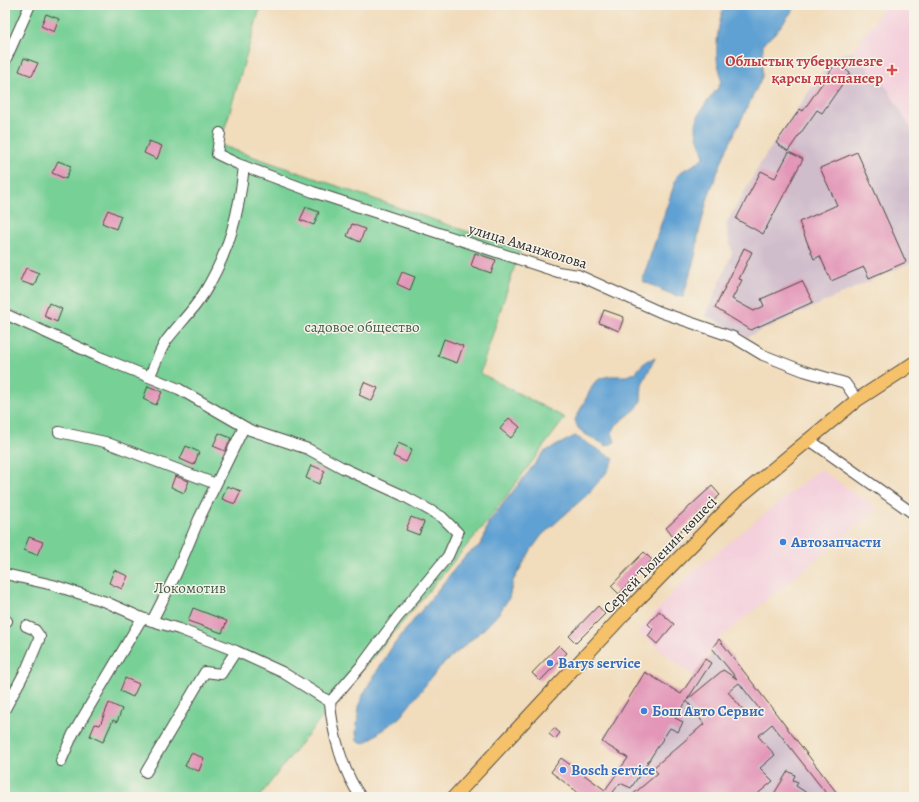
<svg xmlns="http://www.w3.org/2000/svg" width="919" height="802" viewBox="0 0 919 802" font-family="Alegreya,serif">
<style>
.built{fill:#f4cfdc}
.industrial{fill:#d0bdcc}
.green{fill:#77d096;stroke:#517e60}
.water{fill:#60a1d3;stroke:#46667f}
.building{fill:#e396b8;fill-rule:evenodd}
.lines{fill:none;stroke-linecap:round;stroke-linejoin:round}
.minor-casing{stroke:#494641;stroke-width:12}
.major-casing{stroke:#494641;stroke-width:15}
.minor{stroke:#fff;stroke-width:10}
.major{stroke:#f5c16b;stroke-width:13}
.health-dot{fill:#e0444e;stroke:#f7f3e8;stroke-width:1.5}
.shop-dot{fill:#3f7fe0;stroke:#f7f3e8;stroke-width:1.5}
.labels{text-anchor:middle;stroke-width:3;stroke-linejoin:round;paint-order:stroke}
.health-label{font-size:15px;font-weight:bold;fill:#be3a42;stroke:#f7f3e8;text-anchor:end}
.street-label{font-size:15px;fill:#2b2b2b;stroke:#f7f3e8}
.park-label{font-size:15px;fill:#425d4b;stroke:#f7f3e8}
.shop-label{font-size:15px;font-weight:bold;fill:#366cbe;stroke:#f7f3e8;text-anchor:start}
</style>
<rect width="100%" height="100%" fill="#f7f3e8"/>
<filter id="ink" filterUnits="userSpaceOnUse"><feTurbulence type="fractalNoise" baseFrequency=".025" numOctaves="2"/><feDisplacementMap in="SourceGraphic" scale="8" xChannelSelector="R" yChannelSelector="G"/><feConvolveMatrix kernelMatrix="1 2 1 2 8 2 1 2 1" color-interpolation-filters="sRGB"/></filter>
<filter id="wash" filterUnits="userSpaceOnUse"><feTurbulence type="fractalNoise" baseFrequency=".012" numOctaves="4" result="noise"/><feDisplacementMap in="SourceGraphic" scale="16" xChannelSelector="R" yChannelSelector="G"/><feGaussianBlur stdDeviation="0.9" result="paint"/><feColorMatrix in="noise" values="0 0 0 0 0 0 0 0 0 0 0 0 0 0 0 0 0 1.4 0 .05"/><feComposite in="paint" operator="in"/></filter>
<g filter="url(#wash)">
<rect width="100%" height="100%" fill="#f1dcbb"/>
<path class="built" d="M886,5H914V134L887,88L852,52Z
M820,469L877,509L719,639L693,676L638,632L688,576Z"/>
<path class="industrial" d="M852,52L887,88L914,134V261L747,337L706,316L732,253L726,224L763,159L834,55Z
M718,644L838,797H612Z"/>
<path class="green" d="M5,5H261L220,145L520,250L480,373L565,418L485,524L304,739L259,797H5Z"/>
<path class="water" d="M724,5H797L776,32L763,44L762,77L725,153L709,194L698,236L696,253L683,297C670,296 656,286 642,281L677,176C685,166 697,167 704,156C696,134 690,123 707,102C711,96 717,90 720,84C723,75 717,66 717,57C716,39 719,22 724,5Z
M655,358L642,384L641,401L636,409L616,425L612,433L615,442L607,446L585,434L578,428L575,420L594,383L601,378L610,376H627L635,373L646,361Z
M575,436L614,459L606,473L588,494L542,535L531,550L513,581L509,598L499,613L487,626L439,668L400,717L365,743L357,741L356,732L359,707L361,699L369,684L392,647L465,556L479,546L484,538L488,523L544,452Z"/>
<g id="blocks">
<path class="building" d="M46,14L59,19L54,32L41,26Z
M24,58L38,63L32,76L19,71Z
M836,63L850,73L822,113L817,110L788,151L776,143L800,109L803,111Z
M149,141L162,146L157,159L144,153Z
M789,152L803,159L763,234L736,219L761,171L775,178Z
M857,152L906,262L869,278L864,267L831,281L820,256L814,259L799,222L837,205L820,168Z
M58,161L71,166L66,179L52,173Z
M306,207L319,212L314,225L300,220Z
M108,210L121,216L116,229L102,223Z
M352,224L365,229L360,242L347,236Z
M744,248L752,252L739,279L742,280L732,299L754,311L764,306L761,299L802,281L813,302L751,330L715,308Z
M475,253L496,260L491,273L471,266Z
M26,268L39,273L34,286L20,281Z
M402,272L415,277L410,290L397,284Z
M49,303L62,309L57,322L44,316Z
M604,310L624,317L619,331L599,323Z
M444,339L463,346L457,363L438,356Z
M364,382L378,388L372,401L359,395Z
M148,386L162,392L156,405L143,399Z
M509,418L520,427L511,438L500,429Z
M219,433L231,438L225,451L213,446Z
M398,443L412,449L406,462L393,456Z
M186,446L199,452L194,465L180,459Z
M311,465L325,471L319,484L306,478Z
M175,476L189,481L184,493L171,487Z
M227,486L241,491L235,504L222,499Z
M712,486L720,495L673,537L666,528Z
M411,517L424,522L419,535L406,530Z
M29,537L43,542L37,555L24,550Z
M644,552L652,560L619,594L611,586Z
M114,570L128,576L122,589L109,583Z
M598,606L605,614L576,643L569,636Z
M193,608L227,621L222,633L188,621Z
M659,611L674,624L657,644L648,636L653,629L648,624Z
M719,639L840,797H829L772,724L758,736L775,755L760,768L773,781L754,797H630L658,773L653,768L704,724L687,701L675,718L683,722L678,732L670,728L631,788L620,783L611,795L614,797H584L551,772L561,758L605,790L628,758L602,742L645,672L681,694L705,659L711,663L687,700L723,670L737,679L712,648ZM739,683L761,711L751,719L728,692Z
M559,645L567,653L540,681L532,673Z
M125,678L139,684L133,697L120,691Z
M109,703L122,709L117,722L113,720L103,742L90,736L95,724L100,725Z
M554,728L560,733L555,739L549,734Z
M191,753L204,758L199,771L185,766Z
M788,771L795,775L793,780L798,782L796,786L813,797H772Z"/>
</g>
</g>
<g filter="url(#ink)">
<use href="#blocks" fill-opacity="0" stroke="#494641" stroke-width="1"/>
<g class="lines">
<defs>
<path id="minor" d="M5,61L30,5
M220,133L217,154L238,164L313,192L558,272L578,275L660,312L733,337L763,355L804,371L845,383L857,400
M5,314L102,358L179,389L250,430L308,449L343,468L402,495L442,517L458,533L448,556L397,618L362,665L330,702C332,732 343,773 361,797
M149,377C155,366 159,352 166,341C178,325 193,311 204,293C229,252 239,214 244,166
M59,432L105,442L216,484
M808,439L914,514
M5,574L53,585L106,602L142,618L179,629L236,651L282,672L330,702
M5,620L7,621
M152,621L176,574L199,519L244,427
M5,709L27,668L40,637L35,630L26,626
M61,761L73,734L142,618
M146,772L205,672L221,674L236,651"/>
<path id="major" d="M454,797L624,614L737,499L857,400L914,363"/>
</defs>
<use href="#minor" class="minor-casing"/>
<use href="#major" class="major-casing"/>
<use href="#minor" class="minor"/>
<use href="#major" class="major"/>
</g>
</g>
<path class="health-dot" d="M890 64h4v4h4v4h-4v4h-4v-4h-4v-4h4z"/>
<g class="shop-dot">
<circle cx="783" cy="542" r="4"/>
<circle cx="550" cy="663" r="4"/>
<circle cx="644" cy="711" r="4"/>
<circle cx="563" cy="770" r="4"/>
</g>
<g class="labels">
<g class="health-label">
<text x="883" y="66">Облыстық туберкулезге<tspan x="883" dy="17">қарсы диспансер</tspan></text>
</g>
<g class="street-label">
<text transform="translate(528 246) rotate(17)" y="5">улица Аманжолова</text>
<text transform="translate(660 555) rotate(-46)" y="5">Сергей Тюленин көшесі</text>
</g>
<g class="park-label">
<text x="362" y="332">садовое общество</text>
<text x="190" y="593">Локомотив</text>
</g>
<g class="shop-label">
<text x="791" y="547">Автозапчасти</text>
<text x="558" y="668">Barys service</text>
<text x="652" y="716">Бош Авто Сервис</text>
<text x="571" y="775">Bosch service</text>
</g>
</g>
<rect width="919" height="802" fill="none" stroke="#f7f3e8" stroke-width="20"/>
</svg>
